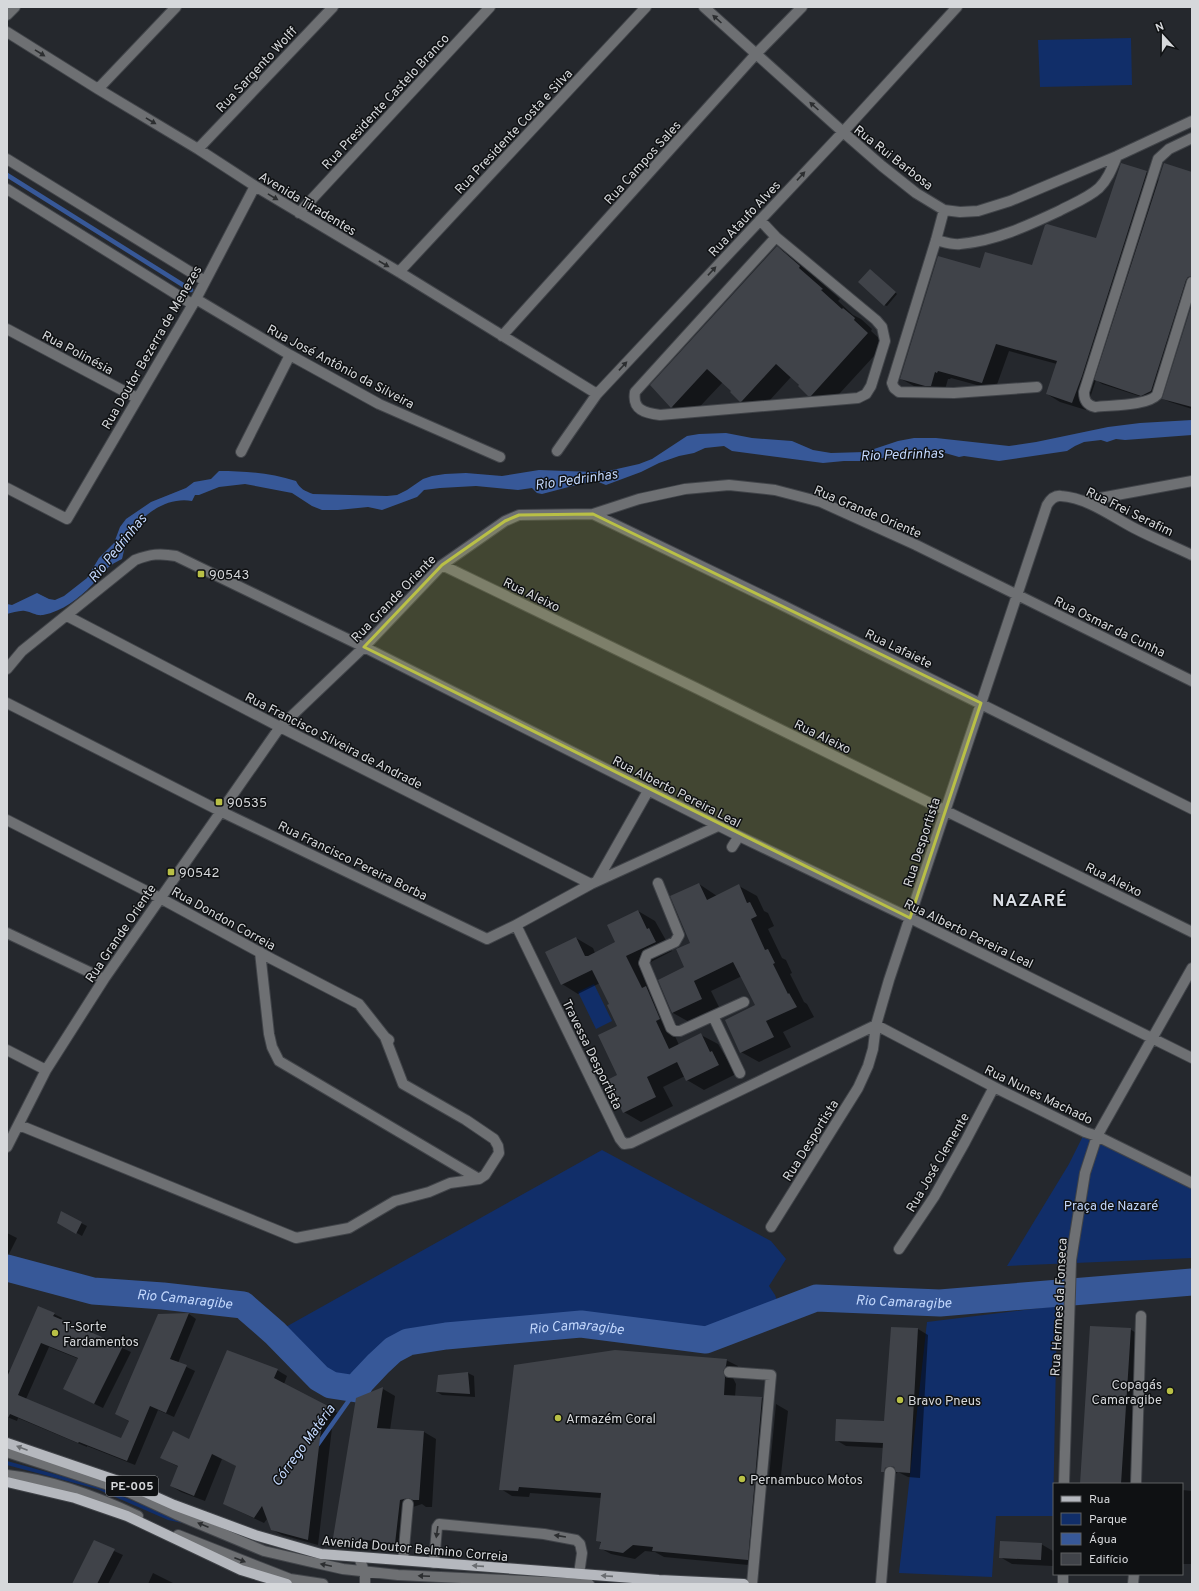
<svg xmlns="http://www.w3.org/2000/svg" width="1199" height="1591" viewBox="0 0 1199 1591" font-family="Overpass,sans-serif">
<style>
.green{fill:#112e69}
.water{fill:#375898}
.shadow{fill:#0007}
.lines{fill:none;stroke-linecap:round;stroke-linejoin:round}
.stream{stroke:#375898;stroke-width:4.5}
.river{stroke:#375898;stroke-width:27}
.building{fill:#404349}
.minor-casing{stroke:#414449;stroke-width:12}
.major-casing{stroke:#414449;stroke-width:12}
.minor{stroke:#6e7073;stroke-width:10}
.major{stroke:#b5b8be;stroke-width:10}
.oneway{fill:#2c2e30}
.oneway2{fill:#6a6d71}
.marked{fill:#b9c046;fill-opacity:0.2;stroke:#b9c046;stroke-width:3;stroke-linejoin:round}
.poi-dot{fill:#b9c046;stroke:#0f1113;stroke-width:1.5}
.labels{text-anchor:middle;stroke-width:3;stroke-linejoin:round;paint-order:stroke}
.shield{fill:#0f1113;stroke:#9a9c9f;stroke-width:1}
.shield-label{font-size:12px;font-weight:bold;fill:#d6d8db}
.street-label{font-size:13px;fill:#d6d8db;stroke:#0f1113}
.poi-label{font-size:13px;fill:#d6d8db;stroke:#0f1113;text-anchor:start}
.park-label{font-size:13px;fill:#c2d7fc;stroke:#0f1113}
.water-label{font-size:14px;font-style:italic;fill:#c2d7fc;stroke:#0f1113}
.district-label{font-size:17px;font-weight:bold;letter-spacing:1px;fill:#d8dce3;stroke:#0f1113}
</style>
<rect width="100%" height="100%" fill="#25282d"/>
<path class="green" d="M1131,38L1132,85L1040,87L1038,40Z
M594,984L612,1021L596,1029L578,992Z
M1085,1132L1192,1179V1258L1007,1266L1069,1164Z
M602,1150L771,1241L786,1259L769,1286L775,1295L781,1311L706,1340L581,1324L446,1336L408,1342L393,1350L378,1364L361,1382L357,1389L331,1385L319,1378L275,1333Z
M1057,1306L1053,1516H996L992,1577L899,1573L927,1322Z
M7,1461L98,1486L187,1524L168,1520L97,1489L7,1465Z"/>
<path class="water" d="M1192,420V435L1125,440L1116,439L1107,442L1101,440L1084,442L1075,446L1067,451L999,461L964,456L959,457L945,453L882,458L864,461H844L823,463L732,451L724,446L705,448L694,453L679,456L659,463L641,472L606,485L596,481L580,484L542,494L537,493L532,488L518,490L476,486L440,488L424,490L417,497L382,510L368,507L338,510H322L312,506L292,493L245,484L219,487L199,495H195L192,501C166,496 137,517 127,541C124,546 124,553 122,559C105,567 104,573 92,585C78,599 63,611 43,615C36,616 32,612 25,611C20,610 12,613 7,614V604L12,605L37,593L49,599L55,600L64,596L87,578L99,558L114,543L120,527L126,519L151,502L186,488L194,482L211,479L219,471C245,471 270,473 296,481C300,489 305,491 313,494L387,496L397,495L407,490L423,479L432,476L445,474L466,473L502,476L539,470L594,472L608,471L639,464L652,459L687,436L699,434L726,433L752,438L792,441L813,450L831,453L865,452L898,441L914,438H936L1009,446L1036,442L1108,427L1140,423Z"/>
<path class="shadow" d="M1122,165L1147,172L1159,180L1192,173V285L1158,395L1148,399L1102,384L1096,380L1086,410L1060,402L1047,394L1057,364L1009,351L995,390L951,378L950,379H948L944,393H939L914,386L901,379L981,269L1033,267L1097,239Z
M777,247L795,258L817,277L816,278L840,299L838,301L853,315L861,319L872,329L871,331L885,344L829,405L809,395L791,377L760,411L741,401L723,382L690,417L672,407Z
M873,272L897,294L887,306L884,305Z
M1192,307V409L1170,402L1163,399Z
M699,884L717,896L739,886L757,896L764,911L768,913L774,926L768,929L782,958L786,960L792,973L790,974L804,1002L807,1004L814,1017L783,1032L791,1047L759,1062L741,1052L757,1006L742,976L711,991L720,1009L691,1023L673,1013L691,943Z
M638,911L655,921L672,951L643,966L679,1045L701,1035L718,1044L736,1074L704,1090L687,1080L685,1076L663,1087L673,1106L641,1122L624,1112L619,1076L618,1026L610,1004L600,983L578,994L562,984L576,938L593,948L595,953L617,943Z
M61,1213L87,1226L82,1236L58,1222Z
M7,1233L17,1238L9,1254L7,1253Z
M54,1314L62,1318L61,1320L131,1352L103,1408L72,1393L79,1359L49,1347L26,1399L122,1440L130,1422L116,1414L158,1315L189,1314L196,1319L178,1363L195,1371L174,1417L158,1410L135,1465L87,1446V1447L18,1418L17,1421L7,1417V1370L10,1371Z
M892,1328L918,1329L928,1335L920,1478L908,1477L898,1472L892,1477L882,1471L884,1448L846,1446L836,1440L885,1422Z
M1130,1329L1139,1335L1130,1484H1081Z
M726,1360L738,1366L737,1373L733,1378L736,1384L735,1397L762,1398L773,1404L759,1566L664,1557L655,1552L645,1551L635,1559L611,1554L600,1548L601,1543L597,1540L601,1498L530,1493L529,1497L512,1496L501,1489Z
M277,1370L287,1376L284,1384L338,1413L329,1426L332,1428L318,1545L282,1535L271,1529L267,1519L264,1523L224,1504L237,1466L222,1459L205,1501L181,1492L171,1486L179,1467L161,1458L190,1441Z
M468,1373L474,1376L475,1397L442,1395L437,1392L439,1376Z
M383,1389L395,1396L390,1430L424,1432L436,1439L432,1507H426L422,1504L413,1507L407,1551L373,1546L372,1550L347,1544L334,1537Z
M776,1404L788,1411L780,1484L769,1478Z
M1182,1490L1192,1491V1564H1182Z
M94,1542L123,1555L108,1584H73Z
M1041,1544L1053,1551V1566L1012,1564L1000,1557Z
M153,1573L175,1584H148Z"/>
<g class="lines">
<path class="stream" d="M7,175L191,290
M316,1447L357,1389"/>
<path class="river" id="s1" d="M7,1268L93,1291L163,1296L243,1305L275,1333L319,1378L331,1385L357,1389L361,1382L378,1364L393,1350L408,1342L446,1336L581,1324L706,1340L816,1298L940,1303L1192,1282"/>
</g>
<path class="building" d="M1121,163L1147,171L1082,376L1072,403L1046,394L1057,361L996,344L982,383L938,371L937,373L935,372L931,386H925L900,379L938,256L980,268L985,252L1032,265L1045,225L1047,224L1096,238Z
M1164,163L1192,172V276L1188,277L1186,280L1151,391L1141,396L1094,380Z
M777,246L800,266L799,268L823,289L821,290L842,309L843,308L855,318L854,320L868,333L811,396H808L798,386L799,385L776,364L742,401L740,402L730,392L731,391L707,369L671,408L650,385Z
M870,269L896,292L884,306L858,282Z
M1192,304V407L1162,399Z
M699,883L707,900L739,884L747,903L750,902L757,916L751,919L765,950L768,949L775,963L773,964L788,994L789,993L797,1007L766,1021L774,1037L740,1053L725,1020L755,1005L733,962L694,981L702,999L672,1013L658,980L684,967L676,949L690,943L670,896Z
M638,910L647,929L649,928L656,942L626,956L642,988L646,986L660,1019L656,1021L669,1049L701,1033L710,1052L712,1051L719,1065L686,1081L677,1062L647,1077L656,1097L623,1113L607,1080L617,1075L598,1035L617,1026L607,1005L609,1004L592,970L561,985L545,952L576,937L585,956H588L615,942L607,925Z
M61,1211L82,1222L76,1234L57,1223Z
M38,1306L55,1313L53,1316L123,1346L94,1404L63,1389L78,1358L41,1343L18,1395L121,1438L129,1421L115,1414L158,1314L189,1313L170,1359L187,1365L166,1413L150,1406L127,1461L79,1442L78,1443L10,1414L7,1420V1377Z
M1090,1326L1131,1328L1121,1484H1080Z
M891,1327L918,1328L910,1473L896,1472L894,1467L890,1466L885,1468L884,1472H881L883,1443L835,1441L836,1419L884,1421Z
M227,1350L278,1369L274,1378L328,1406L320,1419L322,1421L308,1540L271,1530L262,1506L254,1518L223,1504L236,1466L212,1454L194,1496L170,1486L178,1466L160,1458L173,1431L189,1439Z
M615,1350L727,1359L726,1366L723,1371L725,1377L724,1395L762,1397L748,1560L652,1551L653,1547L633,1545L623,1553L599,1549L601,1542L596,1541L601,1493L519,1487L518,1491L499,1490L514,1365Z
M468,1372L470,1394L436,1392L438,1375Z
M383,1387L377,1428L424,1431L419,1500H413L408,1498L400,1500L395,1544L360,1539V1544L333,1538L356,1398Z
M94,1540L115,1549L97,1584H72Z
M1000,1541L1042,1543L1041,1560L999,1558Z"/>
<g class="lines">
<defs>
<path id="minor" d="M704,7L843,132L882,166L916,193L944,210L960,212L978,211L1010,201L1117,156L1192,121
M7,15L15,7
M7,32L98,89L198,149L255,186L399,272L597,394
M98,89L176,7
M1192,138L1169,149L1158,159L1084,392C1084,401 1087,405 1095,407C1111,405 1147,406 1157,395L1192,282
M198,149L333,7
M7,159L205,281
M7,189L192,304
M944,210L936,240L892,383L894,388L899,392L954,393L1037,387
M299,213L490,7
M760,220L776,237L876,320L882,327L885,341L871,386L866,394L858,398L660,415C645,413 632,410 635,392L776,237
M936,240C944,242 953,245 960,244C995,241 1027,226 1059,211C1072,204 1088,198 1099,188C1108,179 1112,168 1117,156
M399,272L646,7
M196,299L290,355L379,404L500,457
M7,329L137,398
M502,336L756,54L802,7
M557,451L597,394L843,132L957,7
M241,452L290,355
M7,488L67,519L196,299L255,186
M1084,501L1192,481
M593,514L784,606L1192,809
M442,565L696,688L1192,932
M67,616L280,727L591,884
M7,669L22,651L135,560C150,554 160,553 176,556L364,647L739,836L910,918L1192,1058
M7,703L220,811L487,939L516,925
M7,820L160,898L272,959L359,1004L385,1037L389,1040
M718,826L591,884L516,925L620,1139L624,1144L631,1143L876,1025L994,1087L1085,1132L1097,1136L1192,1183
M732,847L739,836
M597,881L648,791
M658,883L679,935L675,942L647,955L644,963L671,1028L675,1031H680L713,1016L740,1073
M7,933L104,979
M260,952L269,1034L272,1047L279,1061L479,1179
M713,1016L744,1002
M7,1050L46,1070
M19,1125L296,1238L349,1228L395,1201L429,1192L450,1183L479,1179L485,1175L499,1153L498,1146L494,1139L466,1120L403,1084L385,1037
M7,1147L46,1070L104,979L280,727L364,647L442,565L505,521L519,515L593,514L639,499L685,489L729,485L775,490L821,502L916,545L1192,681
M771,1227L858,1088L868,1066L873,1049L876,1025L889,980L1047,505C1050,500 1054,495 1061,496C1088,498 1111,516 1134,528C1153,538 1173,546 1192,555
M899,1249L934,1197L965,1142L994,1087
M729,1372L771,1375L752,1584
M7,1452L124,1490L178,1515L264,1551L307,1561L343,1569L398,1575L589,1584
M7,1475C52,1480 98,1497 138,1516
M1064,1484L1071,1260L1085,1173L1097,1136L1192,968
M1136,1484L1141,1316
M178,1535L290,1579L323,1584
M359,1557L365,1574V1584
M403,1560L408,1504
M434,1563L437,1527L439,1524L544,1534L576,1540L580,1544L582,1553L579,1574
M881,1584L890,1472
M1063,1584V1574
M1133,1584L1134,1574"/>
<path id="major" d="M7,1443L127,1484L174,1505L255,1535L321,1554L659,1580L744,1584
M7,1482L75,1498L127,1516L241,1570L287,1584"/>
</defs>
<use href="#minor" class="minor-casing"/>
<use href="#major" class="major-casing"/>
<use href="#minor" class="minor"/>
<use href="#major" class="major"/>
</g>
<defs><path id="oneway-solid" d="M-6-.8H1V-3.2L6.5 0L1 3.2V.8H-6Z"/></defs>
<g class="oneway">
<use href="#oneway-solid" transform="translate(717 19) rotate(-138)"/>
<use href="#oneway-solid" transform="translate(40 53) rotate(32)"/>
<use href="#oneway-solid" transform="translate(814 106) rotate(-138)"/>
<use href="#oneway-solid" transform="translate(151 121) rotate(31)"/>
<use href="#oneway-solid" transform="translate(801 176) rotate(-47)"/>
<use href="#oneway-solid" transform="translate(273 197) rotate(31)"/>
<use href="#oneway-solid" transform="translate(384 264) rotate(30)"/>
<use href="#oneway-solid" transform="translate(712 271) rotate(-47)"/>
<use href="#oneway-solid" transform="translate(623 366) rotate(-47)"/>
<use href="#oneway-solid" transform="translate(203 1525) rotate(-157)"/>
<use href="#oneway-solid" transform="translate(437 1532) rotate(98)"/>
<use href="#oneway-solid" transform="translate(560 1536) rotate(-171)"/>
<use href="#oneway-solid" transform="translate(240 1560) rotate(21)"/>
<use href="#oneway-solid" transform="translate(326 1565) rotate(-168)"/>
<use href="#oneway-solid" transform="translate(424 1576) rotate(-177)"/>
</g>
<g class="oneway2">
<use href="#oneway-solid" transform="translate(22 1448) rotate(-159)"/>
<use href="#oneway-solid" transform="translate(478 1566) rotate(-176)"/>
<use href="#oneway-solid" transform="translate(607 1576) rotate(-176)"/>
</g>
<path class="marked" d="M593,514L981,703L910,918L364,647L442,565L505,521L519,515Z"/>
<g class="poi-dot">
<rect x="197" y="570" width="8" height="8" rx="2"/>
<rect x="215" y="798" width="8" height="8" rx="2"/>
<rect x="167" y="868" width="8" height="8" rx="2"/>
<circle cx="55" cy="1333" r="4"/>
<circle cx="1170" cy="1391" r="4"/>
<circle cx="900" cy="1400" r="4"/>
<circle cx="558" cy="1418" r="4"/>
<circle cx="742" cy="1479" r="4"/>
</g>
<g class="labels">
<rect class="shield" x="106" y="1476" width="52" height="20" rx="3"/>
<g class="shield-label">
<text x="132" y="1490">PE-005</text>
</g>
<g class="street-label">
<text transform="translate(256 69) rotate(-47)" y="5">Rua Sargento Wolff</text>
<text transform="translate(385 101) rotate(-47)" y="5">Rua Presidente Castelo Branco</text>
<text transform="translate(513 131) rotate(-47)" y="5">Rua Presidente Costa e Silva</text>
<text transform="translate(894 157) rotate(38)" y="5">Rua Rui Barbosa</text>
<text transform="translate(642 162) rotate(-48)" y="5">Rua Campos Sales</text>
<text transform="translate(308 203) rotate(31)" y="5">Avenida Tiradentes</text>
<text transform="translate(744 218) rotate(-47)" y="5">Rua Ataufo Alves</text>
<text transform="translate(151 347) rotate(-60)" y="5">Rua Doutor Bezerra de Menezes</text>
<text transform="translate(78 352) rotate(28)" y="5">Rua Polinésia</text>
<text transform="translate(341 366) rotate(28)" y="5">Rua José Antônio da Silveira</text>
<text transform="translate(868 511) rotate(23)" y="5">Rua Grande Oriente</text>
<text transform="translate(1130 511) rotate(26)" y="5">Rua Frei Serafim</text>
<text transform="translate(532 594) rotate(26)" y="5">Rua Aleixo</text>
<text transform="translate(393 598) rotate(-46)" y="5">Rua Grande Oriente</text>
<text transform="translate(1110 626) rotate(26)" y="5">Rua Osmar da Cunha</text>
<text transform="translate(899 648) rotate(26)" y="5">Rua Lafaiete</text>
<text transform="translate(823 736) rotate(26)" y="5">Rua Aleixo</text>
<text transform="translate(334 740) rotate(27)" y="5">Rua Francisco Silveira de Andrade</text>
<text transform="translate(677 791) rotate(27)" y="5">Rua Alberto Pereira Leal</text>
<text transform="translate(921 842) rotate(-72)" y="5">Rua Desportista</text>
<text transform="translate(353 860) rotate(26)" y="5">Rua Francisco Pereira Borba</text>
<text transform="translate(1114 879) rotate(26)" y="5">Rua Aleixo</text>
<text transform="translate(224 918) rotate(29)" y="5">Rua Dondon Correia</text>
<text transform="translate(120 933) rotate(-56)" y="5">Rua Grande Oriente</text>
<text transform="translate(969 933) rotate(26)" y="5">Rua Alberto Pereira Leal</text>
<text transform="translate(593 1054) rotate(64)" y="5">Travessa Desportista</text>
<text transform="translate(1039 1094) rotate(26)" y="5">Rua Nunes Machado</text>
<text transform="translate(810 1140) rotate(-58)" y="5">Rua Desportista</text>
<text transform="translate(937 1162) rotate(-60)" y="5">Rua José Clemente</text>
<text transform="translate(1058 1307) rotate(-87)" y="5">Rua Hermes da Fonseca</text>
<text transform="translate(415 1548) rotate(5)" y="5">Avenida Doutor Belmino Correia</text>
</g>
<g class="poi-label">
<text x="209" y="579">90543</text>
<text x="227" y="807">90535</text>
<text x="179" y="877">90542</text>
<text x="63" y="1331">T-Sorte<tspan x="63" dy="15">Fardamentos</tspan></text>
<text x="1162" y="1389" text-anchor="end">Copagás<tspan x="1162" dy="15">Camaragibe</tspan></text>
<text x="908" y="1405">Bravo Pneus</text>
<text x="566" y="1423">Armazém Coral</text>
<text x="750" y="1484">Pernambuco Motos</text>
</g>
<g class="park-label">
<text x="1111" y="1210">Praça de Nazaré</text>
</g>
<g class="water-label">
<text transform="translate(902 454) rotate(-2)" y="5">Rio Pedrinhas</text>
<text transform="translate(576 479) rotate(-8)" y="5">Rio Pedrinhas</text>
<text transform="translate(117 548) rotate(-51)" y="5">Rio Pedrinhas</text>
<text dy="5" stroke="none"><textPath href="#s1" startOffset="181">Rio Camaragibe</textPath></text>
<text dy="5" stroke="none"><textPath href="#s1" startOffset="961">Rio Camaragibe</textPath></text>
<text dy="5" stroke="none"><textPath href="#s1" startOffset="625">Rio Camaragibe</textPath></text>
<text transform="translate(303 1445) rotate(-54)" y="5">Córrego Matéria</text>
</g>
<g class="district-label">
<text x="1030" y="906">NAZARÉ</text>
</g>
</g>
<rect width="1199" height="1591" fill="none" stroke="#d6d8db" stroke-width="16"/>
<rect x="1053" y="1483" width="130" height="92" fill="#0f1113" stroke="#5f6163"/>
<rect x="1061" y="1496" width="20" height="6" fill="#b5b8be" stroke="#5f6163"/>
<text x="1089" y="1503" font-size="12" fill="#d6d8db">Rua</text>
<rect x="1061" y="1513" width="20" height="12" fill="#112e69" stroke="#5f6163"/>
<text x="1089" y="1523" font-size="12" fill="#d6d8db">Parque</text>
<rect x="1061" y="1533" width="20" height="12" fill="#375898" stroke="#5f6163"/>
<text x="1089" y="1543" font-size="12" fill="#d6d8db">Água</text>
<rect x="1061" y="1553" width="20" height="12" fill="#404349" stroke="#5f6163"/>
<text x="1089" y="1563" font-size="12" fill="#d6d8db">Edifício</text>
<g transform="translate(1163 36) rotate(339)" stroke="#0f1113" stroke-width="3" paint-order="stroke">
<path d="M0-3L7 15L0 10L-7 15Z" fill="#d6d8db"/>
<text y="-6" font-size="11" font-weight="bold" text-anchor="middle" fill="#d6d8db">N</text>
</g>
</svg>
